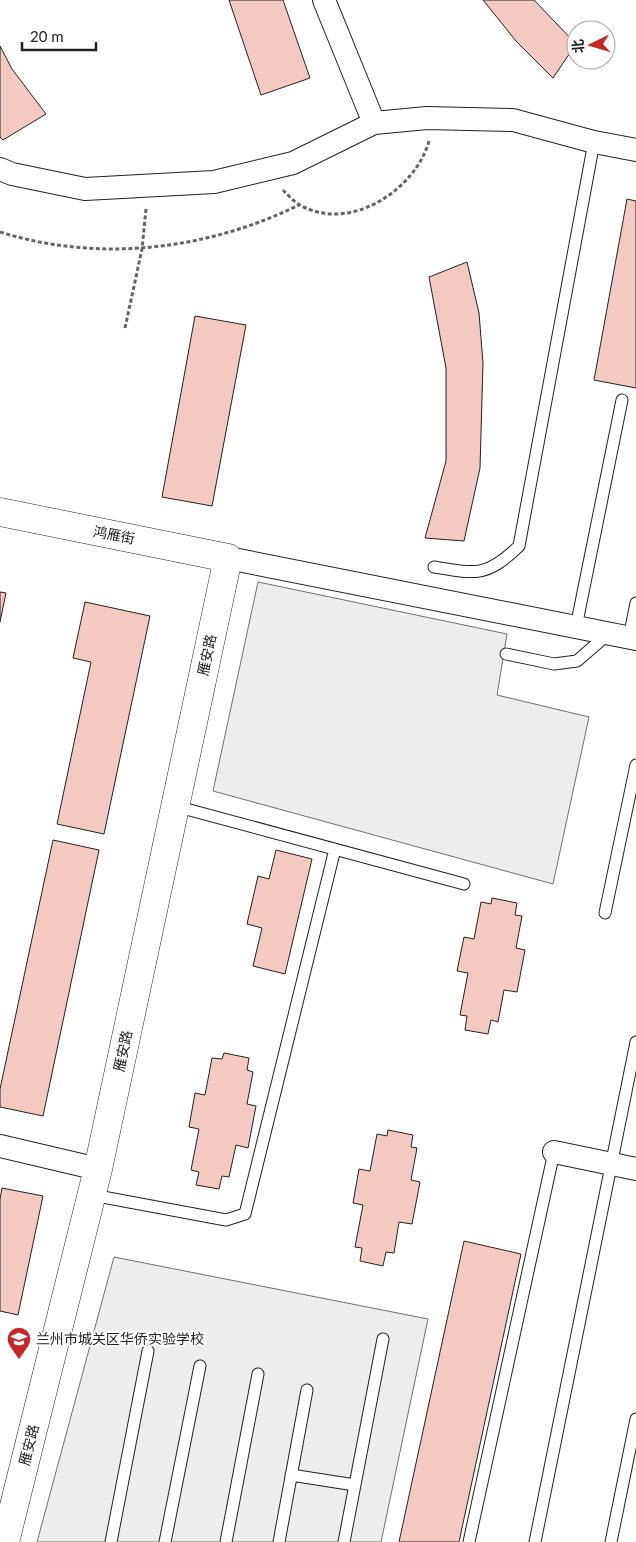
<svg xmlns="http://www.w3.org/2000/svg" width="636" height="1542" viewBox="0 0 636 1542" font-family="Lato,'Noto Sans SC',sans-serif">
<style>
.parking{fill:#ededed;stroke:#6f6f6f}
.building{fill:#f3c9c0;stroke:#222}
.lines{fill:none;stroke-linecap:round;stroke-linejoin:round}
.service-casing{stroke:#222;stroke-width:13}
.minor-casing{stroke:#222;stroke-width:24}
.tertiary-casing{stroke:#222;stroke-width:29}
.path{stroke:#646464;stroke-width:3;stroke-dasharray:4 2.5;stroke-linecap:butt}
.service{stroke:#fff;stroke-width:11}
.minor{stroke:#fff;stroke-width:22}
.tertiary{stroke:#fff;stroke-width:28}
.labels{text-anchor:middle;stroke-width:4;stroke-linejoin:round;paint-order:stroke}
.street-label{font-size:14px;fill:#222;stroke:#fff}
.poi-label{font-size:14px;fill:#222;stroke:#fff;text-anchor:start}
</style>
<rect width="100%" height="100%" fill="#fff"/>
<path class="parking" d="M258,582L507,634L497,695L589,717L553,884L213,791Z
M114,1257L428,1319L381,1542H37Z"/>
<path class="building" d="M229,0H283L310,78L261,95Z
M483,0H534L576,44L553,78L516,41Z
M0,46L12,69L46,114L3,140L0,137Z
M627,199L636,201V388L594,380Z
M467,262L479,313L483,363L480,468L464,541L425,538L446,461V368L429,277Z
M195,316L246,325L212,506L162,497Z
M0,592L6,593L0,622Z
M85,602L150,616L104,834L57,824L91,662L73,658Z
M53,840L99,850L43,1116L0,1107V1089Z
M276,850L312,859L285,974L253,966L262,928L247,924L258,876L269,879Z
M492,898L517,903L515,915L522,916L516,948L525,950L517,992L504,990L498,1022L491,1020L488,1034L465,1030L467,1016L460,1015L468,973L457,971L464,937L474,939L481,902L491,904Z
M224,1053L249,1058L247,1070L253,1072L247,1104L256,1106L248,1148L236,1145L229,1177L222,1176L219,1189L196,1185L199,1172L191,1170L199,1129L189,1127L195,1093L205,1095L212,1058L222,1059Z
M388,1130L413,1135L411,1147L417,1148L411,1180L420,1182L412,1224L399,1222L394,1253L386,1252L383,1266L360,1261L362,1248L355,1247L363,1205L353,1203L359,1169L370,1171L377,1134L387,1136Z
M2,1188L43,1196L18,1315L0,1311V1199Z
M464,1241L521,1254L459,1542H399Z"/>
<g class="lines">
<defs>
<path id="service" d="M434,567C476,574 487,577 519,546L594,142
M576,627L622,400
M629,638L636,603
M506,654L554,664L577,661L608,634
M175,806L464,884
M605,913L636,765
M92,1195L226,1220L245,1214L335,849
M291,1475L355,1485
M111,1542L148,1351
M165,1542L200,1366
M226,1542L258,1374
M279,1542L307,1390
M344,1542L383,1339
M469,1542L554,1152
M535,1542L636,1042
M611,1542L636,1419"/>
<path id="minor" d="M324,0L374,123
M0,169L12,174L85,189L214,182L293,163L374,123L427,118L513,120L594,142L636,150
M228,558L636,639
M0,1146L98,1169
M554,1152L636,1169"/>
<path id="tertiary" d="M0,512L228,558L98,1169L5,1542"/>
</defs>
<use href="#service" class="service-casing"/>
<use href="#minor" class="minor-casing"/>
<use href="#tertiary" class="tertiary-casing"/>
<path class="path" d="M283,190C288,195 294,202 300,205C349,233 415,191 429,141
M0,232C99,263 207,250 299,205
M125,328L142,249L146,209"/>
<use href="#service" class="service"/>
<use href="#minor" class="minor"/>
<use href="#tertiary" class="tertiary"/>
</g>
<defs>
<symbol id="school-pin" viewBox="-11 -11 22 30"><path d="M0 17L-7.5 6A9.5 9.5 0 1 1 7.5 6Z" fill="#c62828" stroke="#fff"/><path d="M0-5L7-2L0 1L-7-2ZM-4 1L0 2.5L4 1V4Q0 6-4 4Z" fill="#fff"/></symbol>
</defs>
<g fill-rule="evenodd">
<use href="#school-pin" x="5" y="1325" width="28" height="38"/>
</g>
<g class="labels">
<g class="street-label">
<text transform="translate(114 535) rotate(11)" y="5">鸿雁街</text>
<text transform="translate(207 655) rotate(-78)" y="5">雁安路</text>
<text transform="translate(123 1051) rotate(-78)" y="5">雁安路</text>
<text transform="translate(29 1445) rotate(-76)" y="5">雁安路</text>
</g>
<g class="poi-label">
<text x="36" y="1344">兰州市城关区华侨实验学校</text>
</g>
</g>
<g transform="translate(591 45) rotate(265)"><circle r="24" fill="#ffffff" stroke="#a7a7a7"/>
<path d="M0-4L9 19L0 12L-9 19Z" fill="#c62828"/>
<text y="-8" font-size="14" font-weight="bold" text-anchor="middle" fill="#222222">北</text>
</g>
<path d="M22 42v8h74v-8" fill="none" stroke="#222222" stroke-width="2.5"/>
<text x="30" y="42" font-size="15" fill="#222222" stroke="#ffffff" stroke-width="4" paint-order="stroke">20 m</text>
</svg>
